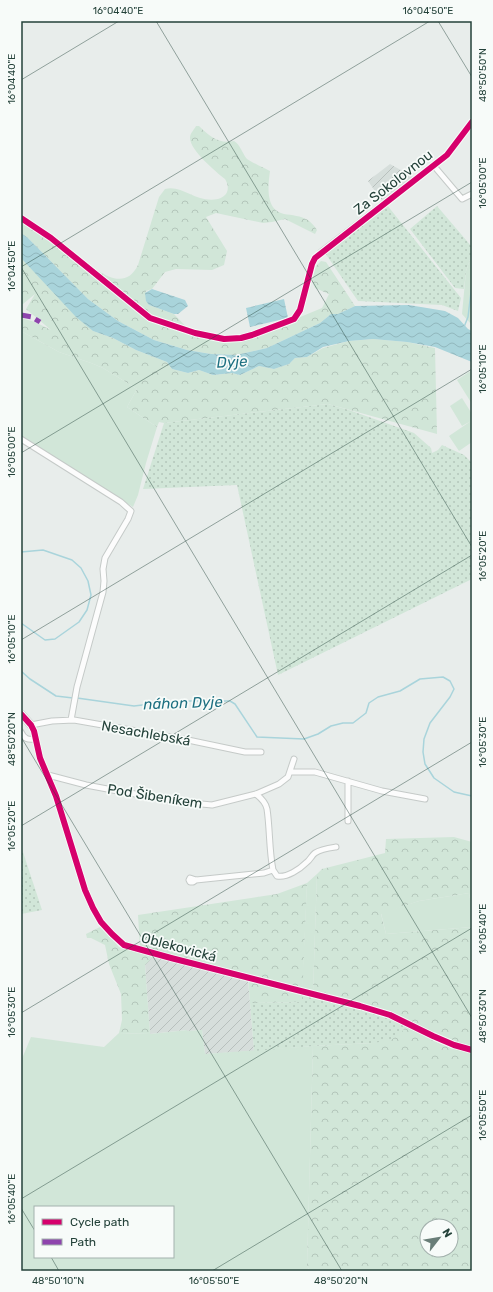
<svg xmlns="http://www.w3.org/2000/svg" width="493" height="1292" viewBox="0 0 493 1292" font-family="Rubik,sans-serif">
<style>
.industrial{fill:url(#industrial-furrows)}
.grass{fill:#d1e6d8;fill-rule:evenodd}
.forest{fill:url(#forest-crowns);fill-rule:evenodd}
.garden{fill:url(#garden-dots)}
.water{fill:url(#water-waves)}
.lines{fill:none;stroke-linecap:round;stroke-linejoin:round}
.stream{stroke:#a9d4db;stroke-width:1.5}
.street-casing{stroke:#c5cac8;stroke-width:7}
.secondary-casing{stroke:#c3cbc8;stroke-width:9}
.street{stroke:#fcfcfc;stroke-width:5}
.secondary{stroke:#fcfcfc;stroke-width:7}
.quiet{stroke:#8e44ad;stroke-width:5;stroke-dasharray:10 5;stroke-linecap:butt}
.cycleway-casing{stroke:#f7fbf9;stroke-width:8}
.cycleway{stroke:#d6006c;stroke-width:6}
.ticks{fill:none;stroke:#24423a;stroke-width:1;stroke-opacity:0.45}
.labels{text-anchor:middle;stroke-width:3.5;stroke-linejoin:round;paint-order:stroke}
.street-label{font-size:14px;fill:#24423a;stroke:#f7fbf9}
.water-label{font-size:15px;font-style:italic;fill:#1c6f80;stroke:#f7fbf9}
.neatline{fill:none;stroke:#24423a;stroke-width:1.5}
.ticks-label{font-size:10px;text-anchor:middle;fill:#24423a}
</style>
<defs>
<pattern id="industrial-furrows" width="10" height="10" patternUnits="userSpaceOnUse"><rect width="10" height="10" fill="#d6dedb"/><path d="M-1 1l2-2M0 10L10 0M9 11l2-2" fill="none" stroke="#b8c0bd"/></pattern>
<pattern id="forest-crowns" width="20" height="18" patternUnits="userSpaceOnUse"><rect width="20" height="18" fill="#d1e6d8"/><path d="M2 6a3 3 0 1 1 6 0M12 15a3 3 0 1 1 6 0" fill="none" stroke="#b3c6ba"/></pattern>
<pattern id="garden-dots" width="8" height="8" patternUnits="userSpaceOnUse"><rect width="8" height="8" fill="#d1e6d8"/><path d="M2 2h.1M6 6h.1" fill="none" stroke="#b3c6ba" stroke-width="1.8" stroke-linecap="round"/></pattern>
<pattern id="water-waves" width="16" height="10" patternUnits="userSpaceOnUse"><rect width="16" height="10" fill="#a9d4db"/><path d="M0 5q4-4 8 0t8 0" fill="none" stroke="#91b7bd"/></pattern>
</defs>
<rect width="100%" height="100%" fill="#e8edeb"/>
<path class="industrial" d="M390,164L413,177L381,203L382,201L368,181Z
M153,957L248,980L254,1051L205,1054L202,1030L187,1031L186,1030L150,1034L145,964Z"/>
<path class="grass" d="M472,254V322L471,324L462,314L466,271Z
M21,331L59,352L91,363L103,368L137,389L127,407L157,427L146,463L138,495L133,507L21,437Z
M472,370V404L457,380Z
M462,398L472,414V442L459,451L449,436L471,421L462,426L450,406Z
M317,874L313,992L302,989L307,883Z
M469,893L472,910V927L386,934L381,913L419,901Z
M187,1030V1031L202,1030L205,1054L313,1046L307,1266L310,1271H21V1061L31,1037L104,1047L119,1033L150,1034ZM35,1207H173V1257H35Z"/>
<path class="forest" d="M196,126H199C210,137 219,144 234,141C240,144 242,153 247,159C251,162 264,168 270,171C268,186 265,210 284,214C292,215 301,216 308,220C312,223 315,227 317,230L315,234L285,219L272,222L263,223L216,213L206,217L227,251L224,265L212,270L176,269L165,272L152,289L146,291L149,305L174,314L193,334L209,338L227,341L243,339L259,334L322,308L329,294L315,288L312,281L316,266L321,261L326,262L355,306L338,314H331L320,323L267,348L236,355L211,354L187,350L154,340L118,321L88,299L28,238L21,233V214C36,224 52,234 66,245C84,259 121,300 138,265L159,197L165,189C182,184 197,204 218,199C221,198 223,197 226,194C229,189 228,184 225,179C216,172 190,150 190,138C190,133 194,130 196,126Z
M21,258L93,331L113,338L136,350L167,362L172,369L188,373L199,370L213,375L232,373L240,375L259,366L274,369L289,364L295,358L307,357L323,348L349,341L373,339L407,342L435,348L437,434L328,404L164,423L159,422L157,427L127,407L137,389L103,368L91,363L59,352L21,331V318L35,322L51,330L26,309L35,294L23,304L21,303Z
M454,837L472,842V910L469,893L419,901L381,914L386,934L472,927V1047L438,1037L404,1018L387,1011L313,992L317,874L322,869L385,853L386,839Z
M307,883L302,1002L250,1003L248,975L140,948L138,915L277,894Z
M102,926L119,947L153,957L145,965L150,1034L119,1033L122,1020L121,994L109,964L105,945L91,938H87L86,934Z
M407,1025C426,1039 448,1048 472,1053V1271H310L307,1266L313,1046L373,1043ZM427,1226H451V1250H427Z"/>
<path class="garden" d="M387,205L461,298L458,311L442,305L358,301L325,253Z
M437,206L472,247V254L466,271L464,289L455,288L410,229Z
M328,404L349,410L414,433L431,448L432,453L438,450L442,445L464,455L472,463V579L278,675L237,485L143,489L164,423Z
M21,849H22L42,910L21,914Z
M302,993C338,1002 373,1010 407,1025L401,1033L391,1040L373,1043L313,1046L254,1051L250,1003L302,1002Z"/>
<path class="water" d="M21,233L28,238L88,299L118,321L154,340L187,350L211,354L236,355L267,348L320,323L331,314H338L355,306L409,305L445,311L458,318L468,329L472,331V362L435,347L407,342L373,339L349,341L323,347L307,357L295,358L289,364L274,369L259,366L240,375L232,373L213,375L199,370L188,373L172,369L167,362L136,350L113,338L93,331L76,317L21,258Z
M152,289L185,300L188,306L178,314H174L149,305L146,301L145,293Z
M284,299L288,318L250,327L246,308Z"/>
<g class="lines">
<path class="stream" d="M464,327L468,317L472,284
M21,552L43,550L72,560L81,568L88,581L91,595L87,610L79,622L55,639L45,640L21,623
M21,671L30,679L56,696L73,698
M77,698L134,706L176,701H230L235,704L257,737L304,739L318,734L331,726L343,723H353L366,713L369,703L378,697L400,691L420,679L443,677L450,681L454,689L450,697L430,723L424,739L423,752L425,764L434,778L454,792L472,796"/>
<defs>
<path id="street" d="M434,166L462,199L472,194
M321,252L447,155L472,122
M21,439L121,502L131,511L128,519L105,558L103,569L104,581L103,592L77,687L71,720
M21,732C24,739 28,740 35,739
M261,752H245L188,740L74,720L52,721L31,725L34,731L40,758L56,796L85,890L93,908L101,922L112,934L124,945L171,958L360,1006L390,1015L433,1036L454,1045L472,1050
M290,772H315L382,791L425,799
M48,775L86,785L118,791L181,802L212,805L256,794L279,784L288,777L294,759
M348,821V781
M273,870L277,876C287,878 300,869 307,862C310,860 312,855 315,853C321,849 329,848 336,847
M196,880L193,882H190L189,880L190,878L196,880L264,873L273,870C269,850 270,829 267,809C266,803 261,798 256,794"/>
<path id="secondary" d="M21,714L31,725"/>
</defs>
<use href="#street" class="street-casing"/>
<use href="#secondary" class="secondary-casing"/>
<use href="#street" class="street"/>
<use href="#secondary" class="secondary"/>
<path class="quiet" d="M21,315L32,317L40,322"/>
<defs>
<path id="cycleway" d="M21,218L51,238L150,318L195,333L224,339L241,338L252,335L294,319L300,310L312,264L315,258L447,155L472,122
M21,714L31,725L34,731L40,758L56,796L85,890L93,908L101,922L112,934L124,945L171,958L360,1006L390,1015L433,1036L454,1045L472,1050"/>
</defs>
<use href="#cycleway" class="cycleway-casing"/>
<use href="#cycleway" class="cycleway"/>
</g>
<path class="ticks" d="M156,21L472,547M438,21L472,77M21,80L119,21M21,267L430,21M21,267L472,1018M21,453L472,182M21,640L472,369M21,737L342,1271M21,826L472,555M21,1013L472,742M21,1199L472,928M21,1208L35,1231M51,1257L59,1271M212,1271L472,1115"/>
<g class="labels">
<g class="street-label">
<text transform="translate(393 182) rotate(-38)" y="5">Za Sokolovnou</text>
<text transform="translate(146 733) rotate(10)" y="5">Nesachlebská</text>
<text transform="translate(155 796) rotate(9)" y="5">Pod Šibeníkem</text>
<text transform="translate(179 947) rotate(15)" y="5">Oblekovická</text>
</g>
<g class="water-label">
<text transform="translate(232 362) rotate(-3)" y="5">Dyje</text>
<text transform="translate(183 703) rotate(-2)" y="5">náhon Dyje</text>
</g>
</g>
<rect width="493" height="1292" fill="none" stroke="#f7fbf9" stroke-width="44"/>
<rect x="34" y="1206" width="140" height="52" fill="#f7fbf9" stroke="#a3b1ad"/>
<rect x="42" y="1219" width="20" height="6" fill="#d6006c" stroke="#a3b1ad"/>
<text x="70" y="1226" font-size="12" fill="#24423a">Cycle path</text>
<rect x="42" y="1239" width="20" height="6" fill="#8e44ad" stroke="#a3b1ad"/>
<text x="70" y="1246" font-size="12" fill="#24423a">Path</text>
<g transform="translate(439 1238) rotate(59)"><circle r="19" fill="#f7fbf9" stroke="#a3b1ad"/>
<path d="M0-3L7 15L0 10L-7 15Z" fill="#697e78"/>
<text y="-6" font-size="11" font-weight="bold" text-anchor="middle" fill="#24423a">N</text>
</g>
<rect x="22" y="22" width="449" height="1248" class="neatline"/>
<g class="ticks-label">
<text x="118" y="14">16°04'40"E</text>
<text x="428" y="14">16°04'50"E</text>
<text transform="translate(482 75) rotate(-90)" y="4">48°50'50"N</text>
<text transform="translate(11 79) rotate(-90)" y="4">16°04'40"E</text>
<text transform="translate(482 183) rotate(-90)" y="4">16°05'00"E</text>
<text transform="translate(11 266) rotate(-90)" y="4">16°04'50"E</text>
<text transform="translate(482 369) rotate(-90)" y="4">16°05'10"E</text>
<text transform="translate(11 452) rotate(-90)" y="4">16°05'00"E</text>
<text transform="translate(482 556) rotate(-90)" y="4">16°05'20"E</text>
<text transform="translate(11 639) rotate(-90)" y="4">16°05'10"E</text>
<text transform="translate(11 739) rotate(-90)" y="4">48°50'20"N</text>
<text transform="translate(482 742) rotate(-90)" y="4">16°05'30"E</text>
<text transform="translate(11 826) rotate(-90)" y="4">16°05'20"E</text>
<text transform="translate(482 929) rotate(-90)" y="4">16°05'40"E</text>
<text transform="translate(11 1012) rotate(-90)" y="4">16°05'30"E</text>
<text transform="translate(482 1016) rotate(-90)" y="4">48°50'30"N</text>
<text transform="translate(482 1115) rotate(-90)" y="4">16°05'50"E</text>
<text transform="translate(11 1199) rotate(-90)" y="4">16°05'40"E</text>
<text x="58" y="1284">48°50'10"N</text>
<text x="214" y="1284">16°05'50"E</text>
<text x="341" y="1284">48°50'20"N</text>
</g>
</svg>
